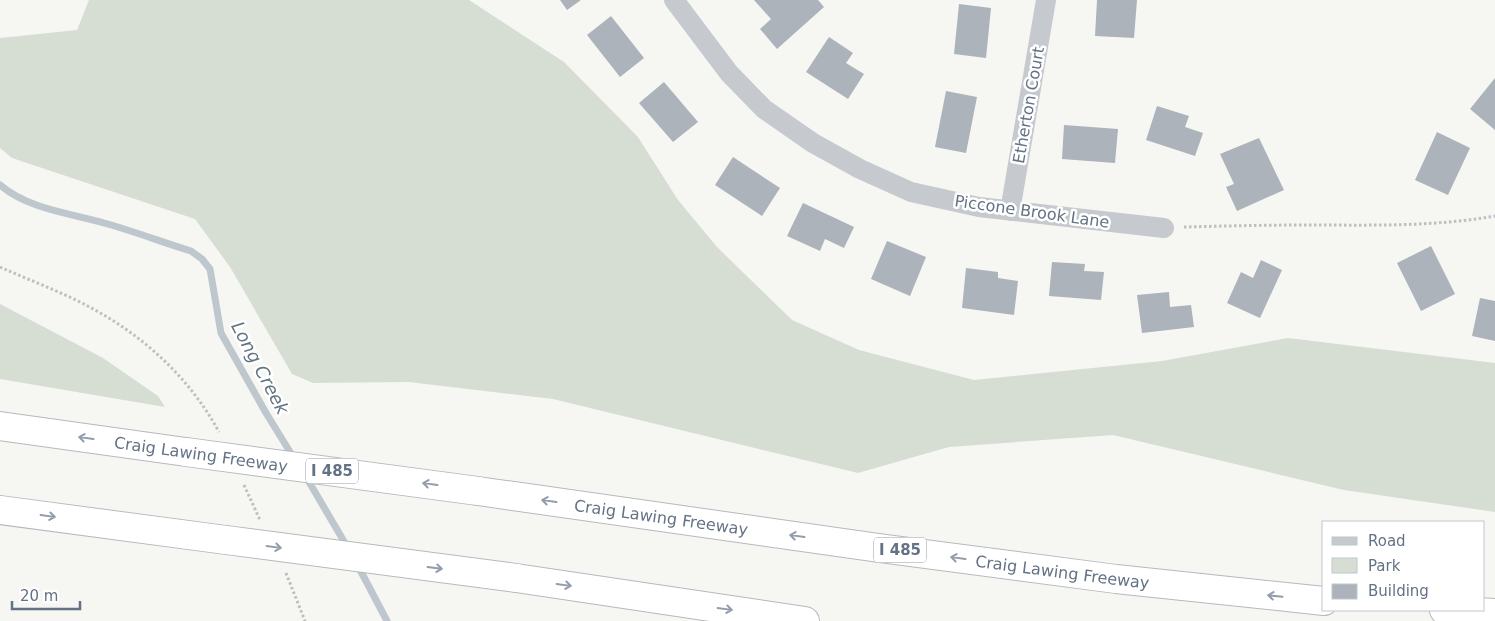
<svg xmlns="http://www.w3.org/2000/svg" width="1495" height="621" viewBox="0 0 1495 621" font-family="'DejaVu Sans',sans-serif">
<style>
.green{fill:#d6ded4}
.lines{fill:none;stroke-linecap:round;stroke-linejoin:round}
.stream{stroke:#bec7cd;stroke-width:7}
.building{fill:#adb3ba}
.motorway-casing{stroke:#b6b9bd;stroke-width:30}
.path{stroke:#bdbfc2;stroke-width:3;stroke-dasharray:2.5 2.5;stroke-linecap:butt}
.minor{stroke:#c6c9cd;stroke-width:20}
.motorway{stroke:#fff;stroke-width:28}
.motorway-bridge-casing{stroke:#b6b9bd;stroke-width:30;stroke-linecap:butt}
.motorway-bridge{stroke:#fff;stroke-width:28}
.oneway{stroke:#929caa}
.labels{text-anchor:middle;stroke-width:5;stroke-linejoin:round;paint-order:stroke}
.shield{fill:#fff;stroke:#929caa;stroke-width:1}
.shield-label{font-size:15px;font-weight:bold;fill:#647285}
.street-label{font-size:16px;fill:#647285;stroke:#fff}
.water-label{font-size:18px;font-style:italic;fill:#607482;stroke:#fff}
</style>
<rect width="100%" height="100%" fill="#f6f6f3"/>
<path class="green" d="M89,0H469L564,62L638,137L678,200L717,247L792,320L859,350L974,380L1162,361L1288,338L1495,363V512L1344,490L1113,435L949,447L858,473L553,399L409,382L313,383L292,374L230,267L195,219L12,158L0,148V38L77,30Z
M0,304L103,358L158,396L165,407L0,379Z"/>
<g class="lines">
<path class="stream" d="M0,185C28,209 69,213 104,223C133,231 162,242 191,251L202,259L210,269L221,333L266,413L295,460
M305,475L349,550
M357,564L387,621"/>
</g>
<path class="building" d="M560,0H581L567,10Z
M754,0H818L824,7L777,49L760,29L771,19Z
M1097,0H1137L1134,38L1095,36Z
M959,4L991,8L986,58L954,54Z
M611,16L644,58L620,77L587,35Z
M829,37L853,53L846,63L864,74L848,99L806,72Z
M1495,78V130L1470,109Z
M664,82L698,122L673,142L639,103Z
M946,91L977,97L966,153L935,147Z
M1157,106L1189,116L1185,127L1203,133L1195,156L1146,140Z
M1064,125L1118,129L1115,163L1062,159Z
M1437,132L1470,148L1448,195L1415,180Z
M1259,138L1284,190L1237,211L1226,187L1234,184L1220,154Z
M733,157L780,188L762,216L715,185Z
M803,203L854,227L844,248L825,239L820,251L787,236Z
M887,241L926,257L910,296L871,279Z
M1431,246L1455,294L1421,311L1397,263Z
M1261,260L1282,270L1260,318L1227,303L1241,272L1253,278Z
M1052,262L1085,264L1084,271L1104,272L1101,300L1049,296Z
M966,268L998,272V278L1018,281L1014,315L962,308Z
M1169,292L1170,307L1191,305L1194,327L1142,333L1137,295Z
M1480,298L1495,301V341L1472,336Z"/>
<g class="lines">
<defs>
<g id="motorway">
<path d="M0,426L186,452"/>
<path id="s1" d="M478,491L879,548L1116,579L1324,601"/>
<path d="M0,510L226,540"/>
<path d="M516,578L805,621"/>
<path d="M1444,610L1495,613"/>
</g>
</defs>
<use href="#motorway" class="motorway-casing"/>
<path class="path" d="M1184,227C1225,226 1266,225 1307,225C1370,225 1433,227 1495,216
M0,267C31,281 65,293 95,310C146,338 191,380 219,432
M244,485L260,520
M286,573L305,621"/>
<path class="minor" d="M674,0L729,73L764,109L813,143L860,169L911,192L979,207L1164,228
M1010,211L1046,0"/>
<use href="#motorway" class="motorway"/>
<defs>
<path id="motorway-bridge" d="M186,452L478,491
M226,540L516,578"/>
</defs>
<use href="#motorway-bridge" class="motorway-bridge-casing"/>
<use href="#motorway-bridge" class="motorway-bridge"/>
</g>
<defs><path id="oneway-shaft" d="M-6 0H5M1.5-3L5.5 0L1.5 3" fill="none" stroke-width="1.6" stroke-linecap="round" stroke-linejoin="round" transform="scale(1.25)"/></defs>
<g class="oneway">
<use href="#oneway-shaft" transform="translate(86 438) rotate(-172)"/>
<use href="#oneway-shaft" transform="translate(430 484) rotate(-172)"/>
<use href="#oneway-shaft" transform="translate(549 501) rotate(-172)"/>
<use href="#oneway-shaft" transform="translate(48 516) rotate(8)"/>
<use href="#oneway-shaft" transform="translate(797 536) rotate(-172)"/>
<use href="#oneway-shaft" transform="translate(274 547) rotate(8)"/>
<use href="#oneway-shaft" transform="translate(958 558) rotate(-172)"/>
<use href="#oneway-shaft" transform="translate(435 568) rotate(7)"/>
<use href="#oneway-shaft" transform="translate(564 585) rotate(8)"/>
<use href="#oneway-shaft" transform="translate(1275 596) rotate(-174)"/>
<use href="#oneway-shaft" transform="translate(725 609) rotate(8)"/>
</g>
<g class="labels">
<g class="shield">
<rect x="306" y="458.5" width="52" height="25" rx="4"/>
<rect x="874" y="537.5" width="52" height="25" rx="4"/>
</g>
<g class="shield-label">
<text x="332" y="476">I 485</text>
<text x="900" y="555">I 485</text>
</g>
<g class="street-label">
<text transform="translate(1028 105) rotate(-80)" y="6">Etherton Court</text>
<text transform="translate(1032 211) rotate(8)" y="6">Piccone Brook Lane</text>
<text transform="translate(201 454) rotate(8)" y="6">Craig Lawing Freeway</text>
<text dy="6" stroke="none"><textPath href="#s1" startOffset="185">Craig Lawing Freeway</textPath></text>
<text dy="6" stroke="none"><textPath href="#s1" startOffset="590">Craig Lawing Freeway</textPath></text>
</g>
<g class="water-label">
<text transform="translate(260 368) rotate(62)" y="6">Long Creek</text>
</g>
</g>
<rect x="1322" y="521" width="162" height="90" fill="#ffffff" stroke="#c1c7ce"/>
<rect x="1332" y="537" width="25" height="8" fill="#c6c9cd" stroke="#c1c7ce"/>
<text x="1368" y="546" font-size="15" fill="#647285">Road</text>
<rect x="1332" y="558" width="25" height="15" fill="#d6ded4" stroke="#c1c7ce"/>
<text x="1368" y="571" font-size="15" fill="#647285">Park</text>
<rect x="1332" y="584" width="25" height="15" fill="#adb3ba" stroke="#c1c7ce"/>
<text x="1368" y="596" font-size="15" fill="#647285">Building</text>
<path d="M12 601v8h68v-8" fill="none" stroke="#647285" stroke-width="2.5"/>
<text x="20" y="601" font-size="15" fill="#647285" stroke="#ffffff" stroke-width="4" paint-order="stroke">20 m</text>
</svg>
